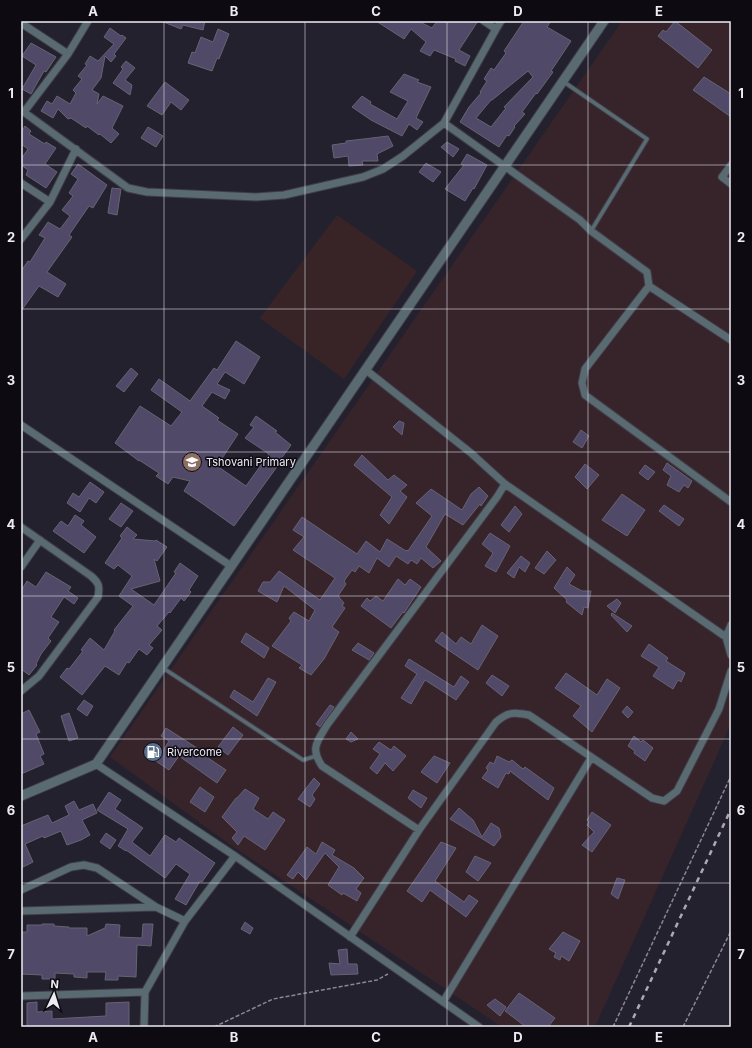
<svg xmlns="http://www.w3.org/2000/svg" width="752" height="1048" viewBox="0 0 752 1048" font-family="Inter,sans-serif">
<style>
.industrial{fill:#37242a}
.education{fill:#382427}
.building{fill:#514968;stroke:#666373;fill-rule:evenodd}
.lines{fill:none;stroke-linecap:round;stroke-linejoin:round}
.service-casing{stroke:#403d4a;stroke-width:5.5}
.minor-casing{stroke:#403d4a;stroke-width:9}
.tertiary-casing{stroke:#403d4a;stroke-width:11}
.path{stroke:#8a8792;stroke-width:1.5;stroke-dasharray:4 2;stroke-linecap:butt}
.service{stroke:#596a71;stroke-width:3.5}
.minor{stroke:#596a71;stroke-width:7}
.tertiary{stroke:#596a71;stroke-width:9}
.rail{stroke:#aca9b4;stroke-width:2.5;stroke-dasharray:5 5;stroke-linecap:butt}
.grid{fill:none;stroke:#edebf4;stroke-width:1;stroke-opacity:0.55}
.labels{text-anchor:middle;stroke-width:3;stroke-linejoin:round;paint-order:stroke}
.poi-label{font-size:11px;fill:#edebf4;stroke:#0d0b11;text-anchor:start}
.neatline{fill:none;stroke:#edebf4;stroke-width:1.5}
.grid-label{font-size:13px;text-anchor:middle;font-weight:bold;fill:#edebf4}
</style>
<rect width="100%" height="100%" fill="#24212e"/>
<path class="industrial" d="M622,21H731V724L595,1027H502L229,844L110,757Z"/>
<path class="education" d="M337,215L417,271L344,379L260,318Z"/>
<path class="building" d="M161,21H205L203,30L183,25L181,29Z
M376,21H418L432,28L437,21H478L459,50L470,56L465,66L455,61L456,59L434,50L430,56L420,51L426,42L411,29L404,39Z
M524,21H551L547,27L571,41L551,71L553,72L537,94L536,93L522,112L525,114L514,126L515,127L509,136L507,135L499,147L460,122L469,107L481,93L480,92L487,81L484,79L491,68L494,70L506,53L504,51ZM528,71L533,77L504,107L506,108L491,127L476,118L491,100H492Z
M675,21L712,50L698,68L658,36L663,30L666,32Z
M110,28L121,36L122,35L126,38L114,54L116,56L111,62L105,56L101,78L92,90L99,94L97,104L103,96L123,106L112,128L119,134L111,143L100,134L99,135L87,126L86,128L71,118L68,119L58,109L53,118L41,111L47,101L52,104L57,96L70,104L76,93L73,90L82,79L78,76L87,65L85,64L90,56L98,61L114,44L104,37Z
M218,29L229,34L219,59L217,58L212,71L188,63L192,52L195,53L201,37L213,42Z
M31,43L56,57L46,72L44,71L31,94L22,89L36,65L22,56Z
M126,61L135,68L125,80L132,85L130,95L113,83L123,69L121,67Z
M404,74L419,80L417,82L431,87L416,118L423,122L417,130L409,124L402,136L371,120L352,107L362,96L371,102L370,104L397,119L408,101L390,92Z
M704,77L731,94V117L693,90Z
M165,82L189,100L181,110L171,102L162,115L147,106Z
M25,126L31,131L29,134L45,144L46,142L56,148L45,164L57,172L46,188L26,175L28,170L21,165V159L28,149L21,144V132Z
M148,127L163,136L156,147L141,138Z
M388,136L393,146L377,154L378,161H362L363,165L349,166L348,156L334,158L332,145L346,143V141L364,139Z
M447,142L459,149L453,157L441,147Z
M467,154L487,165L474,189L473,188L465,201L445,189L464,165L461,164Z
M426,163L441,172L433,182L419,172Z
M78,164L107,185L93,208L89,206L69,235L72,237L47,272L66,284L58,297L39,286L21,311V271L28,261L30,262L45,238L39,235L48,222L60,229L70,216L62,210L73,196L69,193L78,179L71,174Z
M112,188L121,189L117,215L108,213Z
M236,341L260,357L244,384L225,372L217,384L230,390L225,399L212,392L202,406L219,418L217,420L238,434L217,466L246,486L269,454L245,438L254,427L250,425L256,416L277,431L275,432L291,445L278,463L279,464L234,526L203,504L184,491L190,481L173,477L168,484L156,476L159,473L139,460V461L115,443L140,406L171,426L182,412L151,390L159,379L190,401L214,368L217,370Z
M131,368L138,374L124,392L116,386Z
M399,421L404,423L402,435L393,427Z
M581,430L589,436L582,448L573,442Z
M362,455L388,480L394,475L407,485L400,491L407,497L389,524L380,515L392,497L354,465Z
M667,463L692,481L688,488L684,485L679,492L667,485L671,476L663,470Z
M585,464L599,475L587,489L575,477Z
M645,465L655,472L648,480L639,473Z
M90,482L104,492L96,503L89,498L80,512L67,503L73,493L79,497Z
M479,487L488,496L481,506L480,504L463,525L445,514L426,547L441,561L433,568L421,558L417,564L411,560L408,564L396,556L389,567L377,558L369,573L359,566L355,572L352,570L344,581L346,584L338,596L344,603L342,606L345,608L332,627L339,632L324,659L311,675L299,668L302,665L272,646L291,621L289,618L294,612L309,621L315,610L284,586L277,602L258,591L263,582H270L279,571L320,600L335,578L293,550L304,537L293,530L302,517L357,554L366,541L380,552L387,539L406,551L407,550L408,551L432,516L416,503L431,489L462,510L471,494Z
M622,494L645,510L627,536L602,520Z
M121,503L133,511L121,527L109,519Z
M664,505L684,519L679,526L659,511Z
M515,506L522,514L509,532L501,525Z
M75,515L84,521L81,525L96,537L84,553L53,531L61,521L68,526Z
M127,527L137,535L133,539L155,541L156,540L167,547L157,561L154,559L160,581L131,589L154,605L176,573L174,572L180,563L198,576L189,590L191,592L184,601L181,598L170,613L169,612L157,626L162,630L149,645L153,648L147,655L139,649L129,663L127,662L119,675L105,666L82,695L60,677L67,668L69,669L83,651L81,650L90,638L104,650L115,631L114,630L133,606L119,596L132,576L118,565L114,569L105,563L122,538L120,536Z
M490,533L510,546L496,572L485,566L493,553L482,544Z
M547,551L556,560L544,574L535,568Z
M521,556L530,563L525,572L519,567L514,578L507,573Z
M567,567L575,575L569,584L582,591H591L588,608L584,607L582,615L566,602L567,600L554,588Z
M46,572L71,587L68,591L78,598L74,604L64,597L51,617L59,622L48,638L51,641L41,654L36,664L37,665L29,675L21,669V591L27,581L36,587Z
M398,579L405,585L410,579L421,587L404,613L403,612L391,628L361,606L367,598L370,601L376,596L383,601Z
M617,599L621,603L615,613L607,606Z
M612,613L632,626L627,632L611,615Z
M482,625L498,636L478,670L435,641L442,632L456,644L461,637L471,644Z
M246,633L269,648L264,658L241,642Z
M358,643L374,653L369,660L352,650Z
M649,644L668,658L666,661L685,673L681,682L678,680L673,689L653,676L659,667L641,656Z
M409,659L454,687L461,676L469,682L456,700L425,680L411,704L401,698L417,674L405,666Z
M566,673L597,695L607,679L620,688L592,732L573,716L581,706L555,688Z
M492,675L509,686L502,696L486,683Z
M268,678L276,682L257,716L230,697L234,690L253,702Z
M84,700L93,706L87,716L77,709Z
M330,705L334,707L320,727L316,724Z
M627,706L633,712L628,718L622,712Z
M29,710L40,732L36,734L44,754L40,756L44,764L21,774V714Z
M69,713L78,738L69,741L61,716Z
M233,727L243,735L228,755L218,747Z
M166,728L197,748L196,750L226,770L217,783L179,756L169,770L150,757L155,750L161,754L169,741L161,736Z
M351,732L358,739L351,742L346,739Z
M634,736L641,742L643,740L653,748L645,761L634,753L635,751L628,746Z
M379,742L391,750L394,746L406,756L393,771L385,763L377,774L370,768L380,754L373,749Z
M434,756L450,763L437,783L421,772Z
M497,756L509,762L512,760L523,769L525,767L554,788L548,800L510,771L509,774L506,773L498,788L482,778L488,770L486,768L490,762L494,764Z
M314,778L320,784L312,795L315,799L310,807L298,799Z
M200,787L214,797L205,812L190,802Z
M245,789L259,798L253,809L268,819L273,812L285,820L265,850L244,836L238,845L232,838L237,832L222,817L236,798H237Z
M413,790L427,798L421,808L408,798Z
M109,792L121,800L115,809L143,828L132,842L150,856L165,835L176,842L179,838L215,863L202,882L200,881L186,905L175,899L190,874L176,864L165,878L126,850V851L118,846L128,829L97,810Z
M74,801L79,810L93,804L97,813L82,820L90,835L81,840L67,845L61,831L44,838L43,836L25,844L33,862L21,868V826L48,815L52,823L69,815L65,806Z
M459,808L473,820L482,837L491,823L499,828L501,837L494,846L450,819Z
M592,812L611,825L592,852L582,845L594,832L587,825L589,822L587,820Z
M106,833L116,840L110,849L100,842Z
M322,842L335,850L332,855L354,868L364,878L356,889L361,893L357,901L343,893L342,895L328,885L339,867L325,853L306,880L298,872L293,879L287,875L307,847L316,854Z
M441,842L456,848L435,881L464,902L469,895L478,901L466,917L430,890L422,902L407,891Z
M475,856L491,863L478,881L466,872Z
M617,878L625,880L618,899L611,894Z
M245,922L253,928L250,934L241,929Z
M42,924H54V926L69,927V928H87V936L105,928L106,924L120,925L119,937L142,938L143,924H153L151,946L137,945L136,977L118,976V980H105L106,972H87V978L74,977V974L55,973V979H42V975L21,974V932H27V925H42Z
M563,932L580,941L569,961L561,956L560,960L554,957L556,953L549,949Z
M347,949L348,964H357L358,974L331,975L329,963L340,964L338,950Z
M519,993L555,1018L548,1027H526L505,1011Z
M495,999L506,1007L500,1016L487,1005Z
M37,1002V1012L52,1011V1019L106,1016V1003L129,1002V1027H27V1003Z"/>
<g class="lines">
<defs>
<path id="service" d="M564,82L647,139L591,231
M163,668L303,760L316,756"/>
<path id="minor" d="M484,21L496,29
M21,23L68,54
M21,110L128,188L147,192L256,197L284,195L363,177L383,169L403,156L444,123L496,29L501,21
M24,112L68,54L88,21
M444,123L580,220L591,231L647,272L649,286L585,369L582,383L585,395L731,502
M731,165L722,177L731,184
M21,183L50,202
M21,239L50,202L76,149
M649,286L731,340
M366,370L471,453L505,484
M21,425L231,566
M21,527L91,576C99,583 100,586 98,597L39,676L21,691
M21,567L40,540
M731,625L726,637L731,655
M96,764L235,856L479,1027
M419,830L322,766C310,748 317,742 327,725L497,497L505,484L726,637
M21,890L71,867L84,865L97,868L156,907L185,921
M21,911L156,907
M350,937L419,830L496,722C508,712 513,712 529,715L652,798L664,801L677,791L719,709L731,671
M21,996L145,992
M443,1002L591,758
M144,1027L145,992L185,921L235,856"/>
<path id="tertiary" d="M21,796L96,764L604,21"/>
</defs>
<use href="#service" class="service-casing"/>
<use href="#minor" class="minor-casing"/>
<use href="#tertiary" class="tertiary-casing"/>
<path class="path" d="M214,1027L273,999L377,980L388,974
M613,1027L731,776
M683,1027L731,931"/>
<use href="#service" class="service"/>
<use href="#minor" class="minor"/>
<use href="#tertiary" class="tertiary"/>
<path class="rail" d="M629,1027L731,809"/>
</g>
<path class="grid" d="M164,21V1027M305,21V1027M447,21V1027M588,21V1027M21,165H731M21,309H731M21,452H731M21,596H731M21,739H731M21,883H731"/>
<defs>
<symbol id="school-disc" viewBox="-11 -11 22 22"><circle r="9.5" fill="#8d6e63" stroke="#0d0b11"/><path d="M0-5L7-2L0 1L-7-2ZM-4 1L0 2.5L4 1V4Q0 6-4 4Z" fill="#fff"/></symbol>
<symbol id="fuel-disc" viewBox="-11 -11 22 22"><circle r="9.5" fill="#5c6f8a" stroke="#0d0b11"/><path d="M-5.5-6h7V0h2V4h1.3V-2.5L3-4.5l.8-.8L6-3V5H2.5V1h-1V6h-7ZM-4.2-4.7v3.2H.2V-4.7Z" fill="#fff"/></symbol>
</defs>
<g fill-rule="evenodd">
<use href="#school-disc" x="181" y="451" width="22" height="22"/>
<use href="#fuel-disc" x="142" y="741" width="22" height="22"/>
</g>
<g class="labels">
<g class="poi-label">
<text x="206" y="466">Tshovani Primary</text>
<text x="167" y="756">Rivercome</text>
</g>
</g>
<rect width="752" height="1048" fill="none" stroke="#0d0b11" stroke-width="44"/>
<g transform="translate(54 994) rotate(4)" stroke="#0d0b11" stroke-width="3" paint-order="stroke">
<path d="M0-3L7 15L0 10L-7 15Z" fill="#edebf4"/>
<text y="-6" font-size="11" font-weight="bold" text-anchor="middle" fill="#edebf4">N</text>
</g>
<rect x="22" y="22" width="708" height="1004" class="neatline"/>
<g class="grid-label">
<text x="93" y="16">A</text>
<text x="234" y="16">B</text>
<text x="376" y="16">C</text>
<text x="518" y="16">D</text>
<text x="659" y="16">E</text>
<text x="11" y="98">1</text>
<text x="741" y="98">1</text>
<text x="11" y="242">2</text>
<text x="741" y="242">2</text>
<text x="11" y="385">3</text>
<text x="741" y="385">3</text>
<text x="11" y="529">4</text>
<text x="741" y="529">4</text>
<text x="11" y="672">5</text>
<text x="741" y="672">5</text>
<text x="11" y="815">6</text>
<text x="741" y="815">6</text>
<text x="11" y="959">7</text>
<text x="741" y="959">7</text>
<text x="93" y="1042">A</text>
<text x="234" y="1042">B</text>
<text x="376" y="1042">C</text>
<text x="518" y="1042">D</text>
<text x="659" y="1042">E</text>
</g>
</svg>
